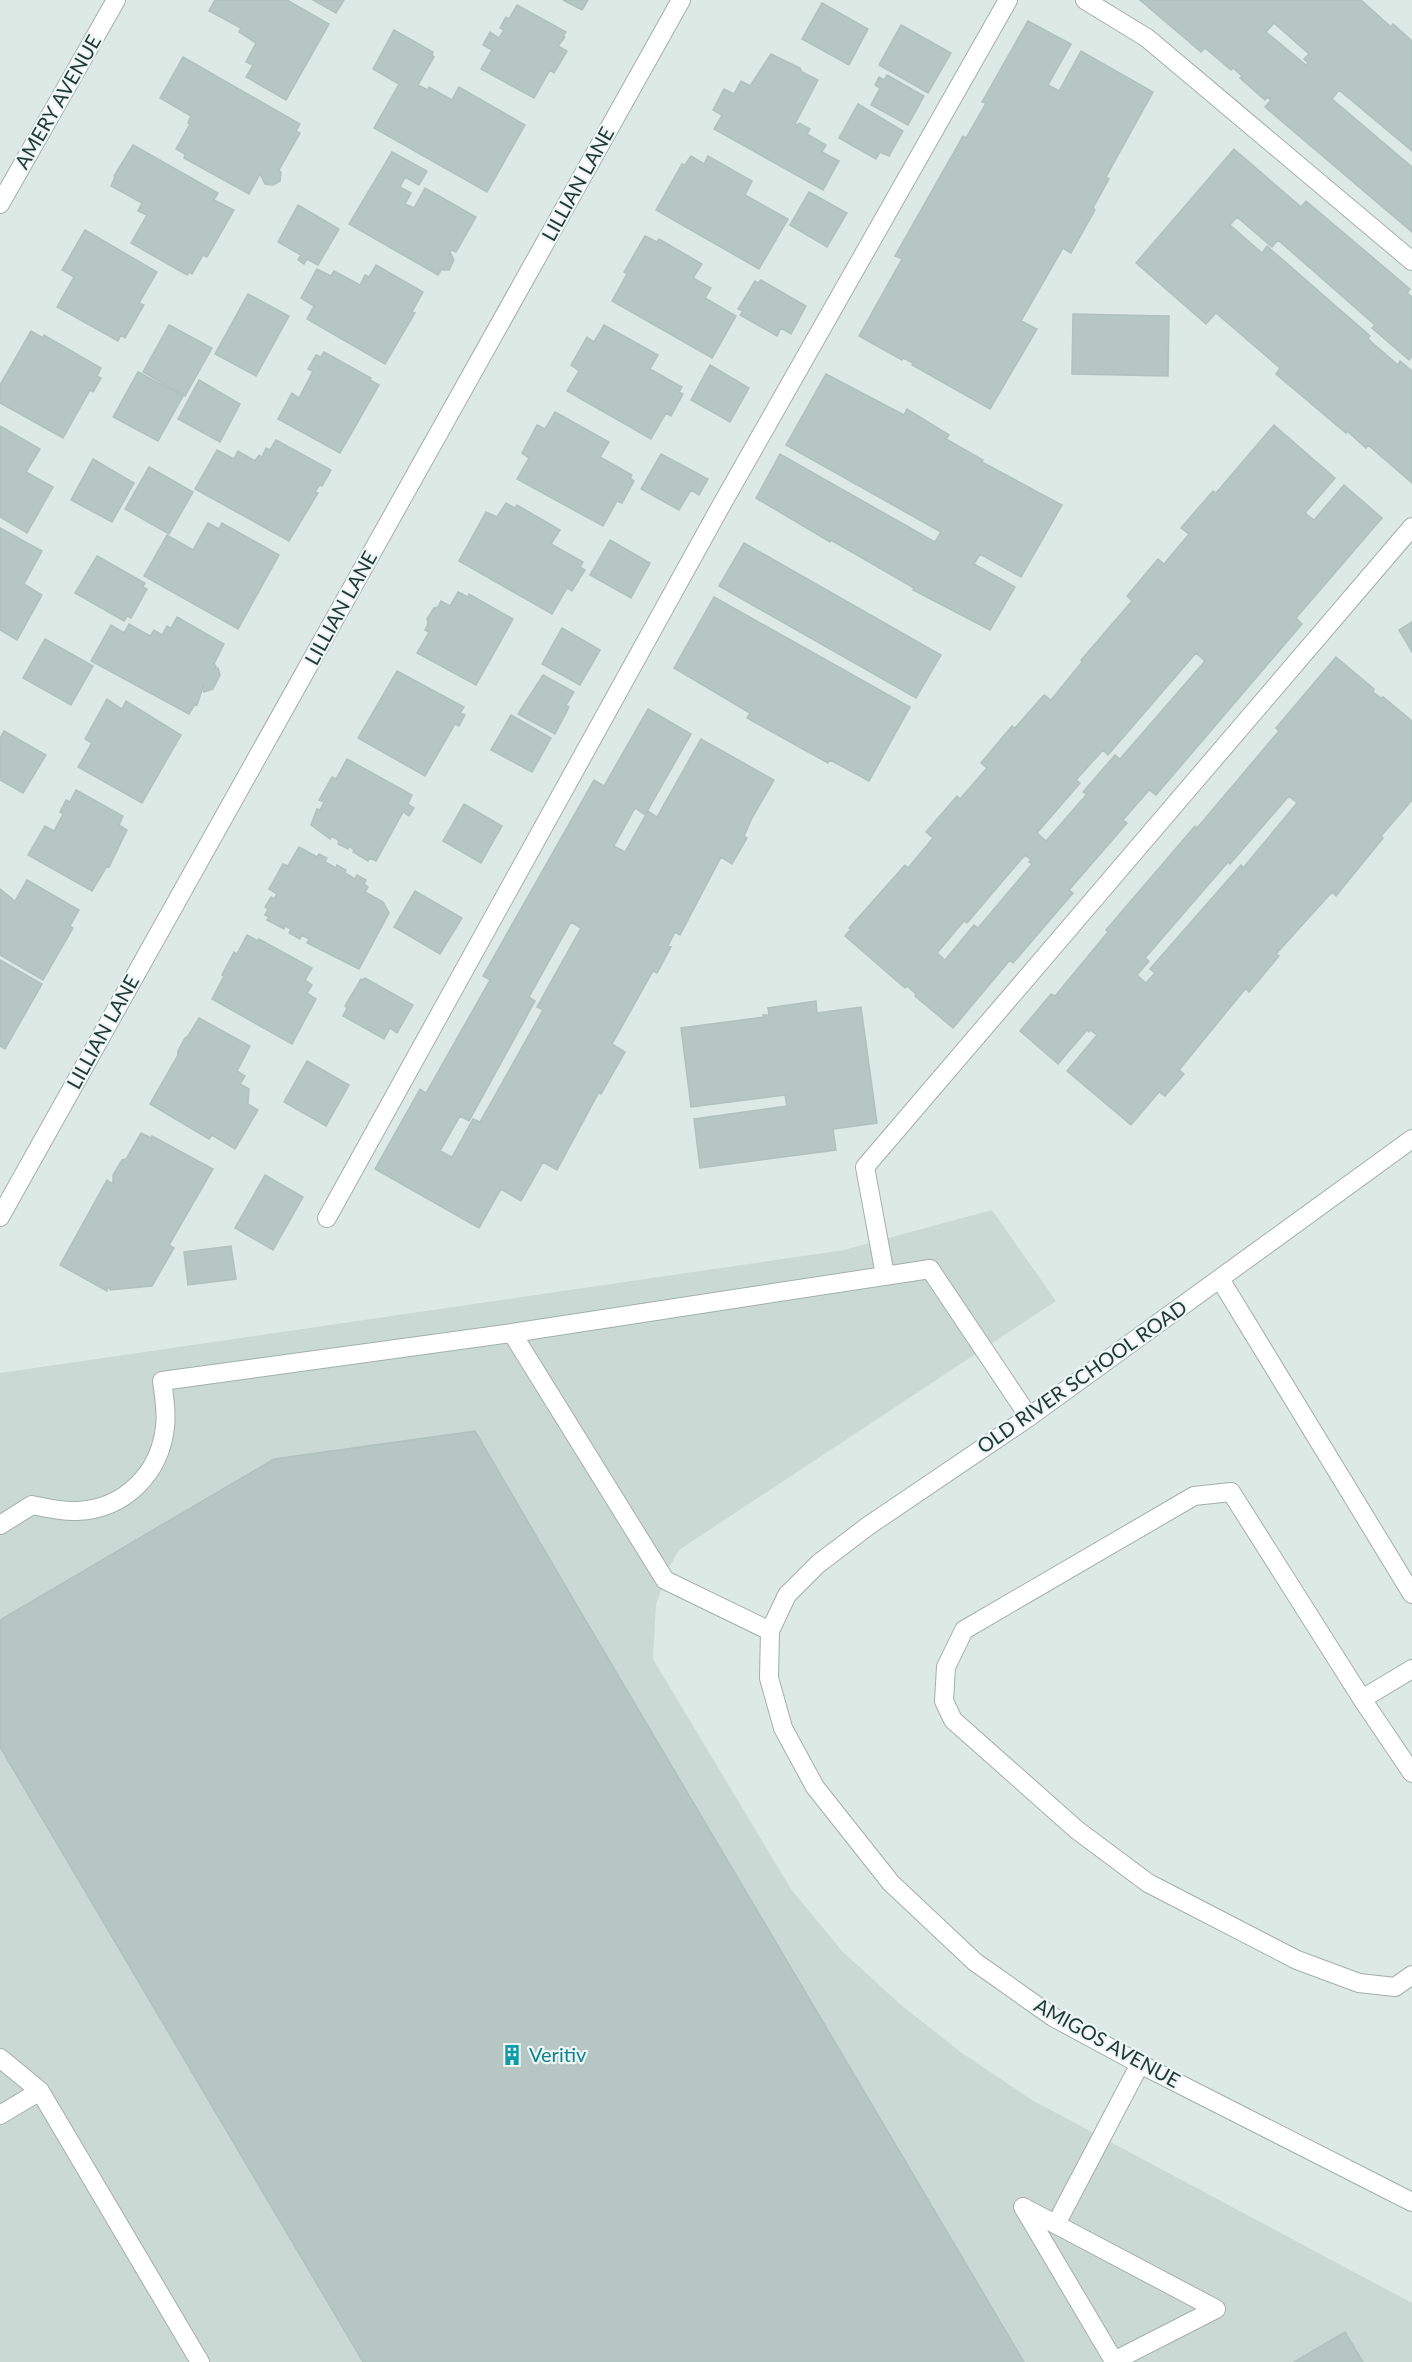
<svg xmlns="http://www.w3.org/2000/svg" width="1412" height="2362" viewBox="0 0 1412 2362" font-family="Lato,sans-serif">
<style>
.built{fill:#cbd9d5}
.building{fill:#b6c6c2;stroke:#b0c2bd;stroke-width:1.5;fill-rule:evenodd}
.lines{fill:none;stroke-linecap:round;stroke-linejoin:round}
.service-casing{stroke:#a0b0ad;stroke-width:20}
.minor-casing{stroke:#a0b0ad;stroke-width:20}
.tertiary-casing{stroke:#a0b0ad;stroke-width:20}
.service{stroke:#fff;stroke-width:18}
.minor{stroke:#fff;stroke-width:18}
.tertiary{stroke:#fff;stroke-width:18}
.labels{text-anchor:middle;stroke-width:4.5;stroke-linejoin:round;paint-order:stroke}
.street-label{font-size:20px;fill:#1f3835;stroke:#edf6f3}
.culture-label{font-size:20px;fill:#0d838f;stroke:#edf6f3;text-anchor:start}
</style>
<rect width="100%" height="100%" fill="#dde9e5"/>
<path class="built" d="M992,1210L1056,1301L679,1550L668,1569L656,1605L653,1659L791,1889L842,1951L901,2005L962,2053L1032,2100L1412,2303V2362H0V1373L844,1250Z"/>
<path class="building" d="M215,0H287L329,24L286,100L246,77L253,65L246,62L256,43L239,32L241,28L209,11Z
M313,0H344L336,13Z
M563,0H588L582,10Z
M1140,0H1361L1391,27L1393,24L1412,41V151L1339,90L1332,99L1412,167V232L1265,107L1271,100L1267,97L1265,100L1240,78L1242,76L1233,68L1231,70L1205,48L1201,52ZM1274,23L1309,54L1304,59L1308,63L1306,65L1266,32Z
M822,3L868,29L849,65L802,39Z
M517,5L566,32L563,36L565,37L558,46L567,51L554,73L550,70L534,98L481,69L492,50L483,45L490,32L499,38L504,30L500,28L506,17L509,19Z
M1028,21L1071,44L1048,85L1059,91L1081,51L1153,92L1106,177L1109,179L1093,208L1095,210L1071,253L1063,248L1021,321L1037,329L990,409L912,365L913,363L903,358L902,360L859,336L902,259L895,256L963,136L966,138L986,103L982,102Z
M901,25L951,53L928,93L879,65Z
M394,30L433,52L432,55L434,57L418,85L428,90L429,87L452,100L459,87L525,125L487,192L374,128L399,84L373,69Z
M771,54L800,68L802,72L818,80L795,124L798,125L799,123L810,129L807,134L826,145L822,152L839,161L823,190L714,129L722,115L713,110L724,89L734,94L741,81L750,86Z
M183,57L300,124L296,131L300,133L279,170L281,173L280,181L273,185L265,184L260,174L249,194L184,158L185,154L176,149L190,124L188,123L191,116L160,98Z
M887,75L924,96L908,125L871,105L880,88L875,85L879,77L884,80Z
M858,104L903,131L889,156L880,152L876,159L839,138Z
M133,145L218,193L214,200L234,210L207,257L203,255L192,274L189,272L187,275L131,243L147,215L138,211L142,203L111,186L115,177L114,176Z
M1234,149L1301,207L1306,201L1410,289L1407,293L1412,297V356L1409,360L1372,328L1375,325L1278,240L1272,247L1237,217L1230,225L1262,253L1267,246L1370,336L1368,339L1398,365L1400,361L1412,371V483L1368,445L1366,448L1347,431L1346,433L1276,374L1280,368L1216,313L1206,324L1136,263Z
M392,152L427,171L419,185L405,177L400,187L411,193L405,204L414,208L425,188L476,217L456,252L452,250L450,252L454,260L449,270H441L438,275L349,224Z
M691,156L704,164L708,156L752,181L745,195L788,219L759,269L656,210L682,164L685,165Z
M809,192L847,213L827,247L790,225Z
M298,205L339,229L318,265L307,259L304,264L298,260L301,255L278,242Z
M85,230L157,272L139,303L144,305L125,338L121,335L118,341L57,307L74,277L62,270Z
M645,236L657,242L659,239L702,264L693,278L711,288L705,298L736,316L712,358L612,301L627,274L624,272Z
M376,265L423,292L412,312L415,313L385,364L307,319L314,306L301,298L317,269L331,276L334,271L360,285L365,275L369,277Z
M761,280L806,306L791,334L781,328L777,336L740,315L743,311L738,309L755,281L758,283Z
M248,294L289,316L256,376L215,354Z
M1073,314L1169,316L1168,376L1072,374Z
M169,325L212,348L185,396L143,372Z
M604,325L658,355L650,369L682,387L679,392L683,394L671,416L666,413L651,439L567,391L579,371L571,365L587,337L594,342Z
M31,331L43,338L44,335L101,368L97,376L101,378L93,392L90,390L63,438L0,403V385Z
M324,352L371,378L370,380L379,385L340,453L278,419L292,393L299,398L313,371L308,369L316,355L321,357Z
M710,365L749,388L730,422L691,400Z
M138,372L183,396L158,441L113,417Z
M826,374L904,415L907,409L949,435L946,439L983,460L982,462L1062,505L1021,577L980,554L974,564L1015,587L990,630L913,590L914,588L831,540L830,542L756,498L780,454L935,542L941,532L786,445Z
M199,380L240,404L220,442L178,419Z
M555,412L609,442L600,457L632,475L630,478L634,481L622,503L617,501L603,526L517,479L529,458L522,453L537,425L545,429Z
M1274,425L1335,478L1305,513L1314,520L1344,485L1382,518L1296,618L1302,624L1156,795L1149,790L1123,820L1127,823L1069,890L1073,893L1013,963L1010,960L953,1028L915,996L916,994L907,986L905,988L845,936L851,929L849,928L905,865L908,868L933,838L926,832L957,796L960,799L987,768L981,763L1012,726L1015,728L1044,695L1051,700L1082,662L1081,660L1132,601L1127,596L1158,559L1164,564L1189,534L1181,528L1213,491L1216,493ZM1196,653L1205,661L1120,759L1115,755L1083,792L1087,794L1046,841L1037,833L1080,783L1076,780L1103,750L1108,755ZM1025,855L1031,860L1029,862L1032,864L978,928L974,925L945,960L937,953L964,921L967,923Z
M0,426L40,449L26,472L53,487L27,533L0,517Z
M276,440L331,470L322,486L317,483L316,485L319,486L315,492L318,493L289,541L195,489L217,450L234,459L238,451L255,461L259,455L262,457L266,448L270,450Z
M661,454L708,479L699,495L691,490L679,510L641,489Z
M93,459L134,483L112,522L71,500Z
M149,467L193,492L169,534L125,509Z
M506,503L515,508L517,505L560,530L551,544L583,562L580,567L585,570L572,591L567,588L552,614L459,561L486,512L497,517Z
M208,523L219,529L222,523L279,555L238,629L144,576L167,535L193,550Z
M0,528L42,551L24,584L42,595L17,640L0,630Z
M610,540L650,563L631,598L590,575Z
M744,543L941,655L916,698L719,586Z
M97,556L145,583L143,587L147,589L131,618L127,616L124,621L75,593Z
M458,592L468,597L469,594L513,619L476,685L417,653L429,632L425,630L428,624L427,619L434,608L438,607L441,601L450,606Z
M714,597L910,707L869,781L830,760L828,763L747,718L750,713L674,668Z
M177,617L224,644L214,664L216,666L214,669L218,668L220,675L213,689L204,692L203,687L197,705L195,704L189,714L91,661L111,625L124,633L129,624L150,636L154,630L162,635L167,626L171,628Z
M1412,622V652L1399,630Z
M562,628L600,650L580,685L542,664Z
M45,639L93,666L71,705L23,678Z
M1336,657L1374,689L1373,692L1381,698L1383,697L1412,721V800L1381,836L1383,838L1336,896L1332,892L1276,954L1279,956L1249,992L1246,988L1179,1070L1184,1074L1165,1096L1159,1092L1131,1125L1067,1071L1097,1035L1090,1030L1089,1032L1087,1030L1058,1064L1020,1031L1051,994L1055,996L1108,932L1106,930L1195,826L1197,828L1279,731L1276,728ZM1289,796L1297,803L1243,868L1241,865L1150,969L1155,973L1146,983L1137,975L1149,961L1145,958L1228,862L1230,864Z
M397,671L464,707L460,713L465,715L459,726L455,724L425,776L358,738Z
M543,675L574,692L566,705L569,707L555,734L518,714Z
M107,699L122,709L126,701L181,735L142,803L78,767L92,743L85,739Z
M648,709L691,734L645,815L635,808L614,846L625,852L648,811L657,817L701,739L774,780L752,818L744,836L747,838L732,864L721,857L680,935L675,932L668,946L671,947L657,973L653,971L612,1044L625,1052L601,1094L599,1092L557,1170L543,1162L521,1201L501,1189L479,1228L375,1169L420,1089L426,1093L490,980L483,976L594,780L604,786ZM571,922L581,928L537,1007L543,1010L480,1122L473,1119L452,1157L440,1151L460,1116L469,1121L535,1001L529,997Z
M511,715L551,738L532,772L491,750Z
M4,731L46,755L23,793L0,780V738Z
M347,759L412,795L408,804L414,808L409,816L403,812L376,861L370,858L368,861L353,852L354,850L349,846L348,849L338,844L339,841L332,836L330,839L311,825L317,809L320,810L324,802L319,800L332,777L336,779Z
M76,790L123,816L119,825L127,830L109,867L107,866L92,891L28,855L45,826L54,831L63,814L60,812L66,800L70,802Z
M464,804L502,826L481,863L443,841Z
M299,847L317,857L319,854L327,858L325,862L336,868L337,865L346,870L345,873L355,879L357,875L366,880L364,884L368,887L365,892L383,902L389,913L359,969L307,943L309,939L302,935L300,939L289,933L291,929L285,926L284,929L267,920L269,917L265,915L268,909L265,907L271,897L274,899L277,894L269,889L283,864L288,866Z
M27,880L79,910L70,926L73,928L43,980L0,955V889L15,901Z
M415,891L462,918L440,954L394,927Z
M247,935L258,941L259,939L312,968L305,980L312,985L307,993L316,999L292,1044L212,999L224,976L222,975L234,952L237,954Z
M0,960L42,984L5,1049L0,1046Z
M365,978L413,1005L397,1033L390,1028L384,1039L343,1016L347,1008L345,1006L361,979L363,980Z
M816,1001L817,1013L861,1007L877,1123L833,1129L836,1150L700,1168L694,1119L787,1106L785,1095L691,1107L681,1028L764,1017L763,1015H769L768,1008Z
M199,1018L250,1046L237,1071L245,1076L240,1084L249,1089L248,1104L258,1110L235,1149L212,1135L209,1139L150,1104L178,1055V1051L185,1038L188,1036Z
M307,1061L349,1085L326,1126L284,1102Z
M141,1133L151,1138L152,1136L213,1169L169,1245L174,1248L152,1286L110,1290V1288H107V1291L60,1265L107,1180L113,1184V1175L122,1160L126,1159Z
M265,1175L303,1197L273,1250L235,1228Z
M231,1246L236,1279L188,1285L184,1252Z
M475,1431L580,1611L1024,2362H363L0,1747V1620L274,1459Z
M1345,2332L1363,2362H1294Z"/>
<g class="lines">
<defs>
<path id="service" d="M1085,0L1147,38L1412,261
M327,1218L722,504L1008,0
M885,1275L865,1167L1412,527
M1220,1279L1412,1594
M512,1333L665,1580L770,1631
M0,1525L32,1505C47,1508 62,1512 77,1511C125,1509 160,1473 165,1427C167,1412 164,1396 162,1381L512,1333L930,1269L1029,1417
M1362,1699L1412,1669
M1412,1773L1362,1699L1231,1492L1194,1496L964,1630L946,1667L944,1701L953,1720L1077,1830L1148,1883L1297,1960L1359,1983L1395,1987L1412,1975
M0,2058L40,2091L200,2362
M0,2115L40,2091
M1023,2207L1216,2309L1114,2361Z
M1056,2224L1140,2064"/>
<path id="minor" d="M0,204L116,0
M0,1217L681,0"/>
<path id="tertiary" d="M1412,1139L1029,1417L868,1526L818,1564L787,1595L770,1631L769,1678L783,1728L815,1787L891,1883L975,1962L1053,2017L1140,2064L1412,2202"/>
</defs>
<use href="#service" class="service-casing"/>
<use href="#minor" class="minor-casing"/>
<use href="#tertiary" class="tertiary-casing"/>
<use href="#service" class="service"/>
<use href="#minor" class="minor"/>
<use href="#tertiary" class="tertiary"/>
</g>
<defs>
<symbol id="building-bare" viewBox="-9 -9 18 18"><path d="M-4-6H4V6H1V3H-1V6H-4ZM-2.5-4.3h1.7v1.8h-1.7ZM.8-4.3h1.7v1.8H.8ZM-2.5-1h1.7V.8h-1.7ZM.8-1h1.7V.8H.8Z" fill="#0f9aa8" stroke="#edf6f3" stroke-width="2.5" paint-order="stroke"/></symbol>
</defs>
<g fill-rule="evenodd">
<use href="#building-bare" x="497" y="2040" width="30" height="30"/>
</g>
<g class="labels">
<g class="street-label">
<text transform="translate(58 102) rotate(-60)" y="7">AMERY AVENUE</text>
<text transform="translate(578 184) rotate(-61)" y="7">LILLIAN LANE</text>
<text transform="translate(341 608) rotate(-61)" y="7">LILLIAN LANE</text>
<text transform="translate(103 1032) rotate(-61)" y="7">LILLIAN LANE</text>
<text transform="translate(1082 1377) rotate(-35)" y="7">OLD RIVER SCHOOL ROAD</text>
<text transform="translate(1107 2043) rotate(29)" y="7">AMIGOS AVENUE</text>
</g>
<g class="culture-label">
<text x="529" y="2062">Veritiv</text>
</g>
</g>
</svg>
